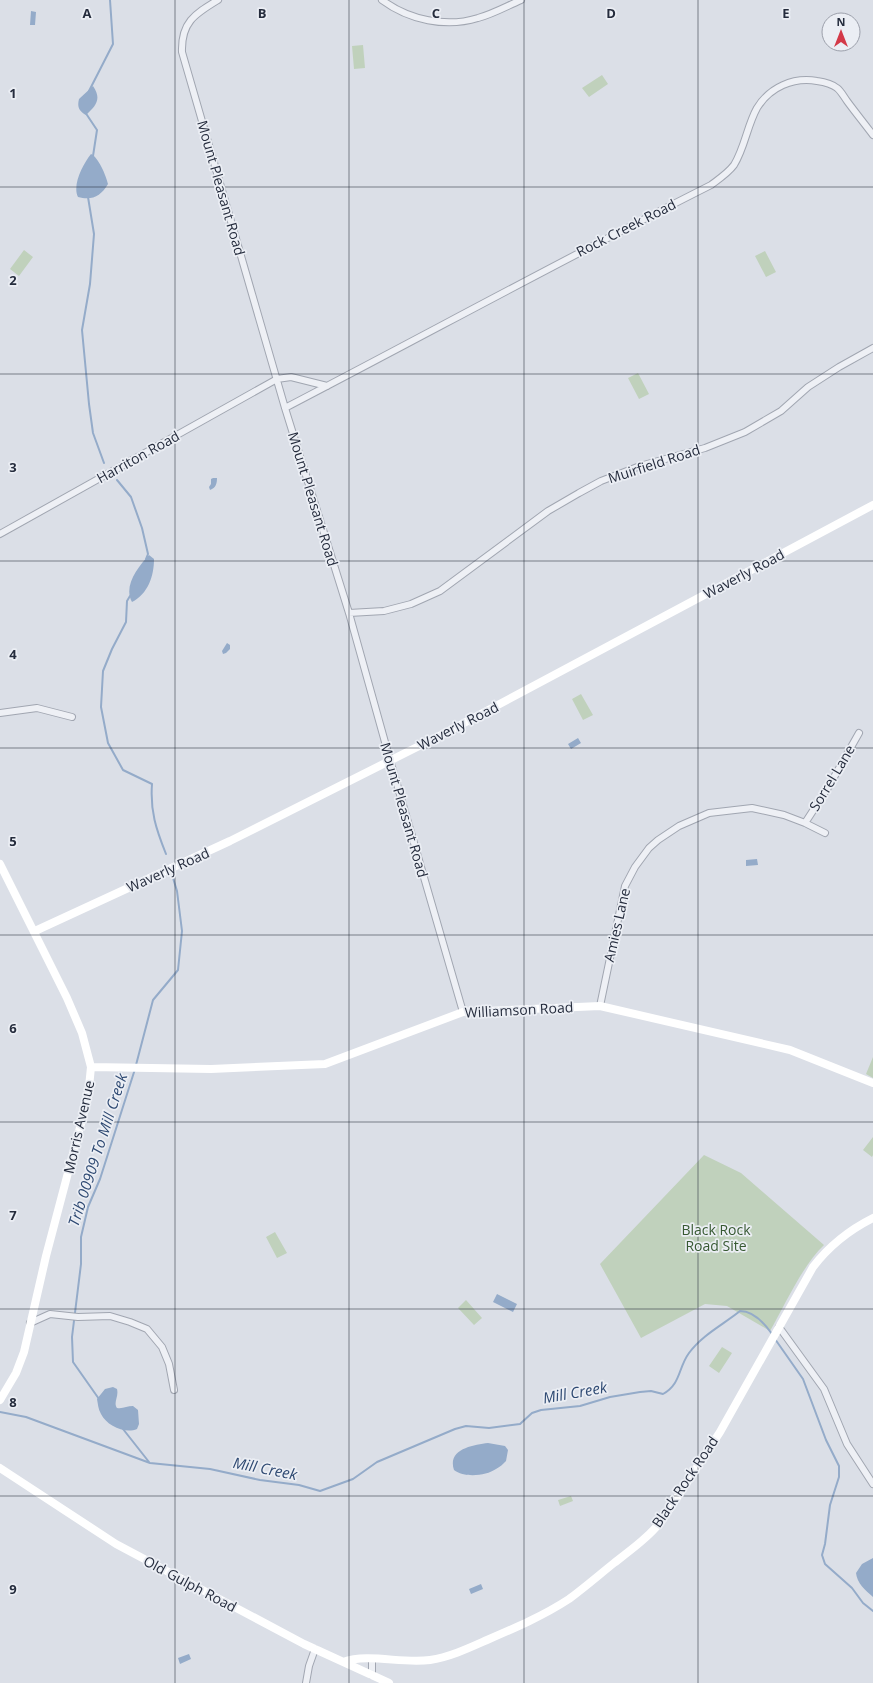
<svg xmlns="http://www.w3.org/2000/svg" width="873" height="1683" viewBox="0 0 873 1683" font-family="'Open Sans',sans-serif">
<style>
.green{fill:#c0d1bc}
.water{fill:#94abc9}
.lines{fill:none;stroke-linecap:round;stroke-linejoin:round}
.stream{stroke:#94abc9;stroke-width:2}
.street-casing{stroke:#a1a6b1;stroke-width:8}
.street{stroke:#eef0f5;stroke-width:6}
.secondary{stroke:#fff;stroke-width:8}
.grid{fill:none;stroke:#252c3d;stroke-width:1;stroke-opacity:0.55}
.labels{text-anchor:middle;stroke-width:3.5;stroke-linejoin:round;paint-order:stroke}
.street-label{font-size:14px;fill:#252c3d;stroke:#ebeef4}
.park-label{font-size:14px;fill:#375932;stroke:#ebeef4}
.water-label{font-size:15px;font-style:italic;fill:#2e4972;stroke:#ebeef4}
.grid-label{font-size:13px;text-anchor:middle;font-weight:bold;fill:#252c3d;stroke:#ebeef4;stroke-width:3.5;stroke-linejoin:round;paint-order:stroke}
</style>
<rect width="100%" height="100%" fill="#dbdfe7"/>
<path class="green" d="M363,45L365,68L354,69L352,46Z
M602,75L608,84L589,97L582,88Z
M24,250L33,257L19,276L10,269Z
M765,251L776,272L766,277L755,256Z
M638,373L649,394L639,399L628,378Z
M581,694L593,715L583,720L572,699Z
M873,1057V1078L866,1074Z
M873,1137V1155L872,1157L863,1150Z
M704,1155L741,1173L824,1245C802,1266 785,1305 770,1331L727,1306L705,1304L641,1338L600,1264Z
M275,1232L287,1253L277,1258L266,1237Z
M466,1300L482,1318L474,1325L458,1308Z
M722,1347L732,1353L719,1373L709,1366Z
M571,1496L573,1501L560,1506L558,1500Z"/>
<path class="water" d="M31,11L36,12L35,25H30Z
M93,86C102,99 96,106 86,115C79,111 77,107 79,99Z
M91,154C98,157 106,175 108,184C101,196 92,201 78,197C72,185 83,164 91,154Z
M213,478H217C217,483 216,488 210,490L209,487L211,484V479Z
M149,555L154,559C154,576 148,594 132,602C123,586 138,567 149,555Z
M227,643L230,645V649L226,653L223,654L222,651Z
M578,738L581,743L571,749L568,744Z
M757,859L758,865L746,866V860Z
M497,1294L517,1304L513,1312L493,1302Z
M113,1387L117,1389C119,1397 113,1402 117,1408C123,1409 127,1406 133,1406L138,1410L139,1424L137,1429C125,1434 107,1426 101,1414C98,1409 98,1404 97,1399L105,1389Z
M488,1443L505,1446L508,1450L506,1461C503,1464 500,1467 496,1469C486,1476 464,1478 454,1470C447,1449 473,1445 488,1443Z
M873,1558V1597C865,1590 857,1583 856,1573L862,1564Z
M481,1584L483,1589L471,1594L469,1589Z
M189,1654L191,1659L180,1664L178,1658Z"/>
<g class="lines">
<path class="stream" d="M89,91L113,44L110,0
M85,112L97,130L93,156
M88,197L94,234L90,284L82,330L89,404L93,433L104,463
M117,480L131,497L142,528L148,554L146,559
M130,596L127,601L126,622L112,649L103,671L101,707L108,743L123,770L152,784C150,811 156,829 166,854
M136,1065L153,1000L178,970L182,931L177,891L173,878
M775,1339L803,1379L826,1440L839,1466V1477L830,1505L825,1544L822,1555L825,1564L852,1588L863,1603L873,1611
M99,1399L73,1362L72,1337L81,1264V1237L88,1207L100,1179L135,1069
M0,1412L26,1417L150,1463L210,1469L260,1480L299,1485L320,1491L353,1479L377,1462L455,1429L466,1426L489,1428L520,1424L532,1413L541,1410L580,1406L610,1397L640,1392L651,1391L663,1394C681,1384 678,1368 689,1353C702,1335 724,1324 740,1311C753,1311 765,1324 772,1334
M123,1429L149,1462"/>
<defs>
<path id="street" d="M218,0C195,14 181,22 182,52L285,408L349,613L390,760L463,1012
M382,0C409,20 446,28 478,18C493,14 507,6 521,0
M285,408C427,334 568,257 711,185C719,179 728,173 734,165C745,147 747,126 757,108C770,87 793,77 817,81C824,82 832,84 837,88C841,91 844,97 847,101C855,112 864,123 873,135
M0,534L277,379L291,377L327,386
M349,613L384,611L411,604L440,591L548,511L579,493L601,481L640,466L705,448L745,432L781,411L808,387L839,367L873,348
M0,713L37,708L72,717
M805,823L829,786L859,733
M600,1006L625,886L635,867L649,848L658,840L679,826L709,813L752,808L784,815L805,823L825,833
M30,1323L50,1314L78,1317L110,1316L130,1322L147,1329L162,1347L169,1364L174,1390
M779,1327L824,1389L847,1444L873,1484
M372,1675V1660
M306,1683L309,1666L315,1649"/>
</defs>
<use href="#street" class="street-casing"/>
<use href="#street" class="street"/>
<path class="secondary" d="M0,864L67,998L82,1033L91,1067L88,1097L46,1256L24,1352L16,1373L0,1400
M35,931L230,841L449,731L873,505
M91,1067L211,1069L325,1064L463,1012L600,1006L790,1050L873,1083
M0,1468L116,1544L304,1644L389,1683
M343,1662C369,1653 402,1664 430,1660C450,1657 469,1648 487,1640C515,1628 543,1616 569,1599C584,1588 599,1575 614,1563C631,1550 650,1536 663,1519L720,1432L813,1267C829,1246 849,1230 873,1218"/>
</g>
<path class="grid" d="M175,0V1683M349,0V1683M524,0V1683M698,0V1683M0,187H873M0,374H873M0,561H873M0,748H873M0,935H873M0,1122H873M0,1309H873M0,1496H873"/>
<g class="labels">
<g class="street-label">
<text transform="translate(221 188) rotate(74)" y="5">Mount Pleasant Road</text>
<text transform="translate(626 228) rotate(-27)" y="5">Rock Creek Road</text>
<text transform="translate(138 457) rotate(-29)" y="5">Harriton Road</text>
<text transform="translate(654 464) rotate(-18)" y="5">Muirfield Road</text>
<text transform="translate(313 499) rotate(73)" y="5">Mount Pleasant Road</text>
<text transform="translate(744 574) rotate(-28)" y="5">Waverly Road</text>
<text transform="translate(458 726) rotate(-27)" y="5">Waverly Road</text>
<text transform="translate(832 778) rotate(-59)" y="5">Sorrel Lane</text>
<text transform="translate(404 810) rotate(74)" y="5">Mount Pleasant Road</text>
<text transform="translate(168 870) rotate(-24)" y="5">Waverly Road</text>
<text transform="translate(617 925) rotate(-77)" y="5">Amies Lane</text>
<text transform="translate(519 1010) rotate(-3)" y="5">Williamson Road</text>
<text transform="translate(79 1127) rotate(-77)" y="5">Morris Avenue</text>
<text transform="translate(685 1482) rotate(-56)" y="5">Black Rock Road</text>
<text transform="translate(190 1584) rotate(28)" y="5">Old Gulph Road</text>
</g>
<g class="park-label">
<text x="716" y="1235">Black Rock<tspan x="716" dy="16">Road Site</tspan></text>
</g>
<g class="water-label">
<text transform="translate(98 1150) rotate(-72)" y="5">Trib 00909 To Mill Creek</text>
<text transform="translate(575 1393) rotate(-10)" y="5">Mill Creek</text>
<text transform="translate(265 1469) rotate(11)" y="5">Mill Creek</text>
</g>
</g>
<g class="grid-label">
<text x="87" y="18">A</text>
<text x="262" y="18">B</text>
<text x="436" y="18">C</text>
<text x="611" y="18">D</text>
<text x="786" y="18">E</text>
<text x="13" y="98">1</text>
<text x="13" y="285">2</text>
<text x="13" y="472">3</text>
<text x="13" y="659">4</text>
<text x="13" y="846">5</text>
<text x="13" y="1033">6</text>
<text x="13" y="1220">7</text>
<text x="13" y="1407">8</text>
<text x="13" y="1594">9</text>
</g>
<g transform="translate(841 32)"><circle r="19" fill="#ebeef4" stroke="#9ca0ab"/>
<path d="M0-3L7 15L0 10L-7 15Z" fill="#d33948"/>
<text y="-6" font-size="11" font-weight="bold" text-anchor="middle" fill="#252c3d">N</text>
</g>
</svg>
